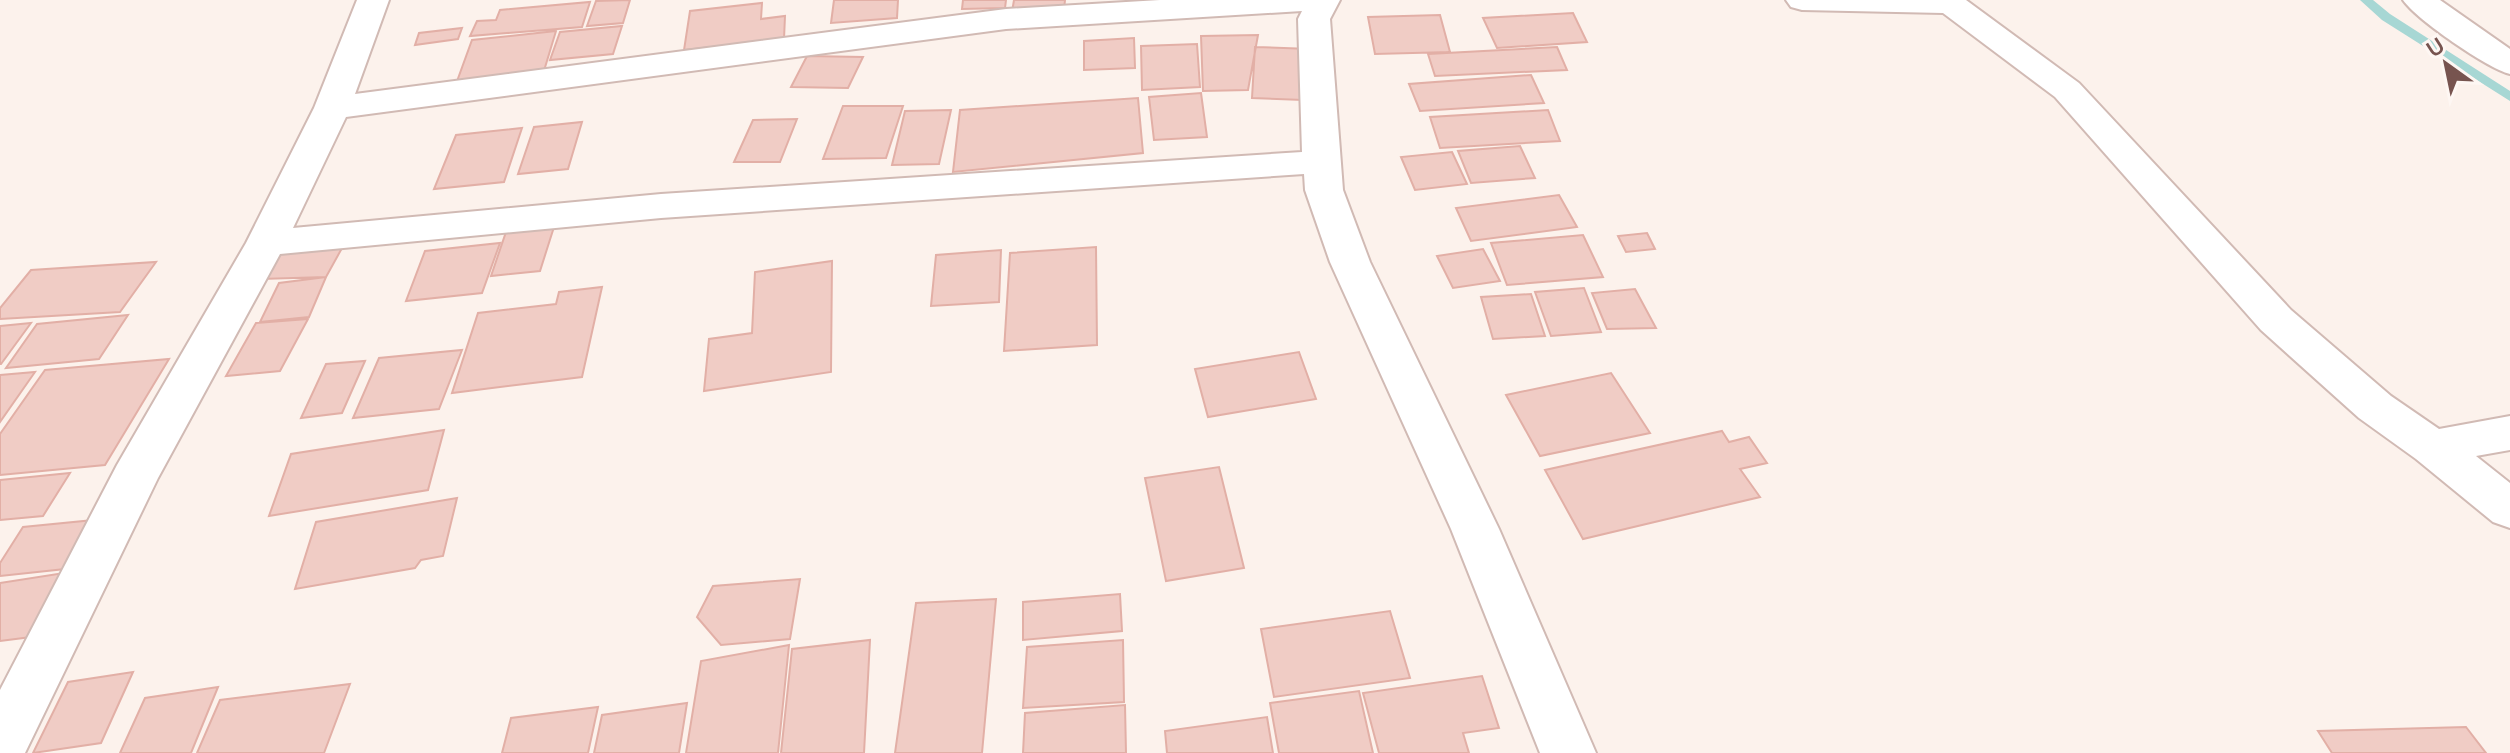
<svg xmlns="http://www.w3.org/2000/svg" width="2510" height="753" viewBox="0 0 2510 753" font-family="Mulish,sans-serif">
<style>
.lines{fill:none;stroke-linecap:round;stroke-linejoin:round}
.stream{fill:#a7d7d4;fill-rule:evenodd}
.building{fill:#f0ccc5;stroke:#e2afa6;stroke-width:2}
.minor-casing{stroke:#d1bab4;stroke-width:4}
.minor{fill:#fff;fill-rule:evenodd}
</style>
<rect width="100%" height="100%" fill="#fcf2ec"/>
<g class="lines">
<path class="stream" d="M2360,0H2373L2390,14L2510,91V101L2382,20Z"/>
</g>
<path class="building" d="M630,0L623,23L587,26L596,1Z
M834,0H898L897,18L831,23Z
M963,0H1006L1005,8L962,9Z
M1014,0H1065L1064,10L1012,12Z
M590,2L582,27L470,36L477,21L496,20L500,10Z
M762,3L761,19L785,16L784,39L684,50L690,11Z
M1573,13L1587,42L1497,48L1483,18Z
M1440,15L1450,52L1375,54L1368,17Z
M622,26L613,54L550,60L560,32Z
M462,28L458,39L415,45L419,33Z
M556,31L543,74L456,84L472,40Z
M1258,35L1248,90L1203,91L1201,36Z
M1134,38L1135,68L1084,70V41Z
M1197,44L1200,87L1142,90L1141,46Z
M1255,47L1310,49L1303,100L1252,98Z
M1557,47L1567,70L1435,76L1428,54Z
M807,56L863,57L848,88L791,87Z
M1531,75L1544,103L1420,111L1409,84Z
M1201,93L1207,137L1154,140L1149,97Z
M1138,98L1143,153L953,172L960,110Z
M843,106H903L886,158L823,159Z
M951,110L939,164L892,165L905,111Z
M1548,110L1560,141L1440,148L1430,117Z
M797,119L780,162H734L753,120Z
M582,122L568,169L518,174L534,127Z
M522,128L504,182L434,189L456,135Z
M1520,146L1535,178L1471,183L1458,151Z
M1452,152L1467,184L1415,190L1401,157Z
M1559,195L1577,227L1471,241L1456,208Z
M554,227L540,271L491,276L506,232Z
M1647,233L1655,249L1626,252L1618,236Z
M1583,235L1603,277L1507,285L1491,243Z
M347,239L326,277L261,279L279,246Z
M500,243L482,293L406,301L425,251Z
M1096,247L1097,345L1004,351L1010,253Z
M1483,249L1500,281L1453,288L1437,256Z
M1001,250L999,302L931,306L936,255Z
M832,261L831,372L704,391L709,339L752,333L755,272Z
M156,262L120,312L0,319V308L31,270Z
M326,277L309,317L260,322L279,283Z
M602,287L582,377L452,393L478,313L556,304L559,292Z
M1584,288L1601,332L1551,336L1535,292Z
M1635,289L1656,328L1607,329L1592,293Z
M1531,294L1545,336L1493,339L1481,297Z
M128,315L99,359L6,368L37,324Z
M308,319L280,371L226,376L256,323Z
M31,323L1,364H0V326Z
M462,350L439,409L353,418L379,358Z
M1299,352L1316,399L1208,417L1195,369Z
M169,359L105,465L0,475V434L45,370Z
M365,361L342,413L301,418L326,364Z
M35,372L0,422V375Z
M1611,373L1650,433L1540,456L1506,395Z
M444,430L428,490L269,516L291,454Z
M1722,431L1729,442L1749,437L1767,463L1740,469L1760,497L1583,539L1545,470Z
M1219,467L1244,568L1166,581L1145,478Z
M70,473L43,516L0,520V480Z
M457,498L443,556L421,560L415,568L295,589L316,522Z
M94,520L65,569L0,576V563L23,527Z
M64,573L31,637L0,641V583Z
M800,579L790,639L721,645L697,617L713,586Z
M1120,594L1122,631L1023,640V602Z
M996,599L982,753H895L916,603Z
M1390,611L1410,678L1274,697L1261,629Z
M870,640L864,753H781L792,649Z
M1123,640L1124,702L1023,708L1027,647Z
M789,645L778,753H686L701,661Z
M133,672L101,743L33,753L68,682Z
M1482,676L1499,728L1463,733L1469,753H1379L1363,693Z
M350,684L324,753H197L220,700Z
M218,687L191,753H120L145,698Z
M1359,691L1373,753H1279L1270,703Z
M687,703L679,753H594L602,715Z
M1125,705L1126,753H1023L1025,713Z
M598,707L588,753H502L511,718Z
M1267,717L1273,753H1167L1165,731Z
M2466,727L2486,753H2332L2318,731Z"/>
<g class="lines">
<defs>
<path id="minor" d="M357,0H389L355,94L1006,9L1160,0H1340L1330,19L1343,190L1370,262L1499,529L1596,753H1540L1451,529L1330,262L1305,190L1304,174L661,218L280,254L158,478L25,753H0V690L117,465L246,243L314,108ZM1302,11L1298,19L1302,152L661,194L293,228L346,117L1006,29Z
M1786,0H1966L2079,83L2291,310L2391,396L2439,429L2510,416V450L2476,456L2510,483V528L2493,522L2416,459L2359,418L2261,330L2055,97L1943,13L1802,10L1791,7Z
M2403,0H2440L2510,49V74C2487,68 2417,20 2403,0Z"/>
</defs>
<use href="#minor" class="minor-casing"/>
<use href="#minor" class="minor"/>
</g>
<g transform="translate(2446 64) rotate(327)" stroke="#fef7f3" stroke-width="6" paint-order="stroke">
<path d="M0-6L14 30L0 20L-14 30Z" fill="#77544f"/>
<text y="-12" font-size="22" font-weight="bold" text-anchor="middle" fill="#77544f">U</text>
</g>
</svg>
